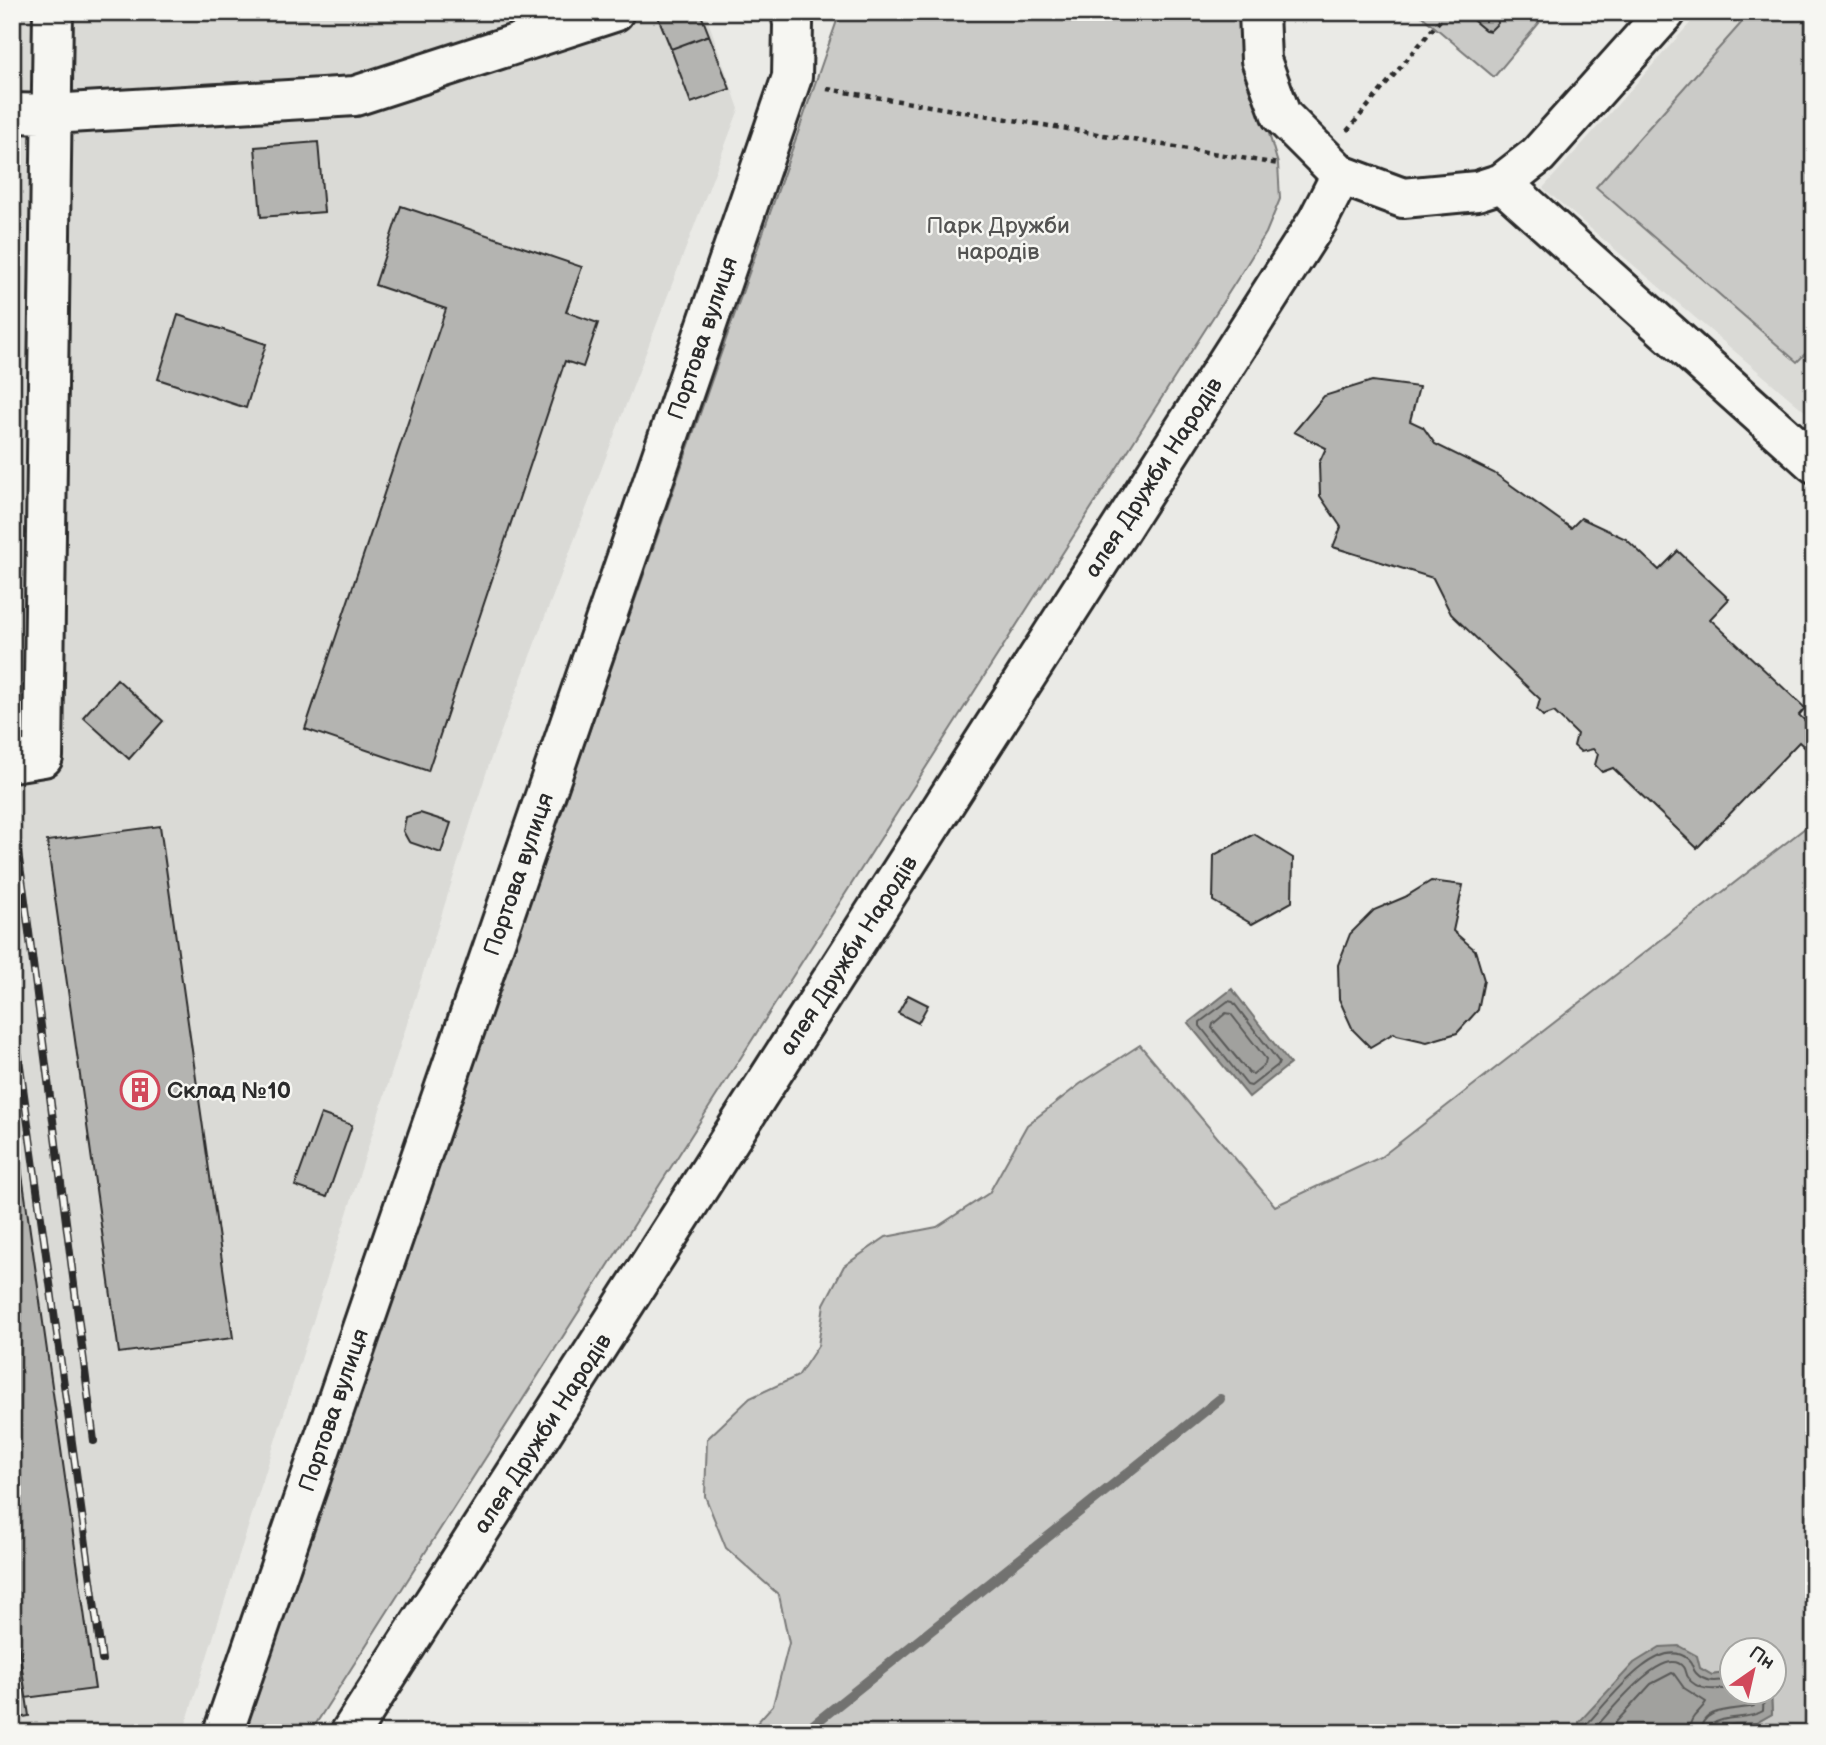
<svg xmlns="http://www.w3.org/2000/svg" width="1826" height="1745" viewBox="0 0 1826 1745" font-family="'Balsamiq Sans',sans-serif">
<style>
.built{fill:#dadad6}
.green{fill:#cacac7;stroke:#7a7a79;stroke-width:2}
.water{fill:#a1a19e;stroke:#727270;stroke-width:2}
.lines{fill:none;stroke-linecap:round;stroke-linejoin:round}
.shore{stroke:#5a5a59;stroke-width:2}
.stream{stroke:#727270;stroke-width:10}
.building{fill:#b4b4b1;stroke:#2b2b2b;stroke-width:2}
.minor-casing{stroke:#2b2b2b;stroke-width:44}
.path{stroke:#2b2b2b;stroke-width:4.5;stroke-dasharray:5 5;stroke-linecap:butt}
.minor{stroke:#f6f6f2;stroke-width:38}
.rail-casing{stroke:#2b2b2b;stroke-width:8}
.rail{stroke:#f6f6f2;stroke-width:5;stroke-dasharray:16;stroke-linecap:butt}
.labels{text-anchor:middle;stroke-width:5;stroke-linejoin:round;paint-order:stroke}
.park-label{font-size:23px;fill:#535352;stroke:#f6f6f2}
.street-label{font-size:23px;fill:#2b2b2b;stroke:#f6f6f2}
.poi-label{font-size:23px;font-weight:bold;fill:#2b2b2b;stroke:#f6f6f2;text-anchor:start}
</style>
<rect width="100%" height="100%" fill="#eaeae6"/>
<filter id="ink" filterUnits="userSpaceOnUse"><feTurbulence type="fractalNoise" baseFrequency=".0143" numOctaves="2"/><feDisplacementMap in="SourceGraphic" scale="14" xChannelSelector="R" yChannelSelector="G"/><feConvolveMatrix kernelMatrix="1 2 1 2 8 2 1 2 1" color-interpolation-filters="sRGB"/></filter>
<g filter="url(#ink)">
<path class="built" d="M12,12H705L739,109L491,758L183,1733H12Z
M1700,12H1814V419L1543,188Z"/>
<path class="green" d="M840,12H1240L1245,53L1278,164L1280,199L1266,233L1247,264L310,1733H240Z
M1417,12H1526L1539,23L1494,77Z
M1751,12H1814V345L1797,362L1596,187Z
M1814,821V1733H1705L1735,1724L1756,1723L1772,1714L1771,1693L1773,1692V1650H1731V1672L1712,1675L1700,1668L1579,1722L1580,1733H748L773,1705L789,1643L779,1595L726,1548L705,1496L707,1439L750,1398L798,1376L818,1346L824,1304L844,1266L886,1237L937,1227L989,1193L1027,1125L1080,1084L1140,1045L1275,1206L1381,1157Z"/>
<path class="water" d="M1232,989L1290,1064L1249,1097L1188,1023Z
M1679,1646L1697,1656L1700,1668L1712,1675L1731,1672V1692L1771,1693L1772,1714L1756,1723L1735,1724L1705,1733H1580L1579,1722L1634,1663L1660,1647Z"/>
<g class="lines">
<path class="shore" d="M1228,1001L1233,1002L1279,1062L1278,1065L1251,1086L1247,1085L1200,1026V1022Z
M1226,1013L1231,1014L1266,1059L1265,1064L1253,1074L1249,1073L1212,1028L1213,1024Z
M1586,1733L1587,1724C1606,1704 1658,1633 1688,1659C1693,1663 1692,1669 1696,1673C1706,1684 1718,1681 1731,1679
M1595,1733L1596,1727C1608,1714 1664,1643 1683,1667C1685,1669 1685,1674 1687,1677C1698,1692 1716,1690 1731,1688
M1606,1733L1651,1684L1672,1673L1674,1674L1684,1688L1706,1702C1699,1715 1690,1713 1689,1733
M1700,1733C1702,1705 1736,1711 1754,1706L1755,1692
M1708,1733L1709,1726C1725,1714 1747,1721 1763,1711L1764,1692"/>
<path class="stream" d="M803,1733L1220,1399"/>
</g>
<path class="building" d="M656,12H700L709,35L671,49Z
M1463,12H1490L1497,18L1498,23L1490,31L1485,30Z
M709,35L730,89L691,103L671,49Z
M318,142L324,212L261,217L255,147Z
M401,206L582,267L566,312L598,323L583,367L565,361L428,771L305,729L446,309L375,285Z
M178,315L266,344L246,408L158,379Z
M1372,381L1419,387L1410,421L1423,427L1435,444L1494,473L1571,528L1581,518L1626,539L1659,570L1678,551L1729,599L1710,619L1805,708L1799,715L1814,729V756L1799,742L1697,848L1613,768L1602,772L1595,765L1598,754L1593,749L1581,752L1574,746L1577,734L1554,712L1543,716L1537,710L1540,699L1451,614L1433,578L1333,547L1341,527L1320,496L1319,463L1326,448L1294,432L1324,396Z
M117,679L163,721L129,759L83,717Z
M420,813L451,823L441,853L409,842L403,831L406,817Z
M160,826L233,1338L119,1353L47,841Z
M1254,834L1293,858L1292,902L1252,924L1213,901L1214,855Z
M1431,881L1463,885L1453,931L1475,950L1484,980L1478,1010L1457,1033L1427,1042L1397,1035L1394,1033L1370,1047L1353,1030L1339,999L1338,965L1350,934L1374,910L1405,897Z
M908,995L928,1005L918,1023L898,1013Z
M12,1104L95,1689L26,1698L12,1601Z
M321,1114L352,1125L327,1197L295,1186Z
M12,1601L29,1716L12,1719Z"/>
<g class="lines">
<defs>
<path id="minor" d="M1259,12L1261,60L1281,115L1341,175L1403,198L1477,191L1502,183L1538,155L1666,12
M12,113L51,114L355,96L614,12
M1502,183L1814,463
M12,762L43,757L53,12
M223,1733L792,77L793,24L791,12
M350,1733L1318,220L1341,175"/>
</defs>
<use href="#minor" class="minor-casing"/>
<path class="path" d="M827,89L1278,164
M1347,131L1441,19"/>
<use href="#minor" class="minor"/>
<defs>
<path id="rail" d="M12,812L24,893L94,1441
M12,1008L102,1660"/>
</defs>
<use href="#rail" class="rail-casing"/>
<use href="#rail" class="rail"/>
</g>
</g>
<defs>
<symbol id="building-ring" viewBox="-11 -11 22 22"><circle r="9.5" fill="#f6f6f2" stroke="#d1495b" stroke-width="1.5"/><path d="M-4-6H4V6H1V3H-1V6H-4ZM-2.5-4.3h1.7v1.8h-1.7ZM.8-4.3h1.7v1.8H.8ZM-2.5-1h1.7V.8h-1.7ZM.8-1h1.7V.8H.8Z" fill="#d1495b"/></symbol>
</defs>
<g fill-rule="evenodd">
<use href="#building-ring" x="118" y="1068" width="44" height="44"/>
</g>
<g class="labels">
<g class="park-label">
<text x="998" y="233">Парк Дружби<tspan x="998" dy="26">народів</tspan></text>
</g>
<g class="street-label">
<text transform="translate(702 338) rotate(-71)" y="8">Портова вулиця</text>
<text transform="translate(1153 477) rotate(-57)" y="8">алея Дружби Народів</text>
<text transform="translate(518 874) rotate(-71)" y="8">Портова вулиця</text>
<text transform="translate(848 955) rotate(-57)" y="8">алея Дружби Народів</text>
<text transform="translate(333 1410) rotate(-71)" y="8">Портова вулиця</text>
<text transform="translate(542 1433) rotate(-57)" y="8">алея Дружби Народів</text>
</g>
<g class="poi-label">
<text x="167" y="1098">Склад №10</text>
</g>
</g>
<rect width="1826" height="1745" fill="none" stroke="#f6f6f2" stroke-width="42"/>
<rect x="21" y="21" width="1784" height="1703" fill="none" stroke="#2b2b2b" stroke-width="2.5" filter="url(#ink)"/>
<g transform="translate(1753 1671) rotate(34)"><circle r="33" fill="#f6f6f2" stroke="#a5a5a2" stroke-width="2"/>
<path d="M0-5L12 26L0 18L-12 26Z" fill="#d1495b"/>
<text y="-10" font-size="19" font-weight="bold" text-anchor="middle" fill="#2b2b2b">Пн</text>
</g>
</svg>
